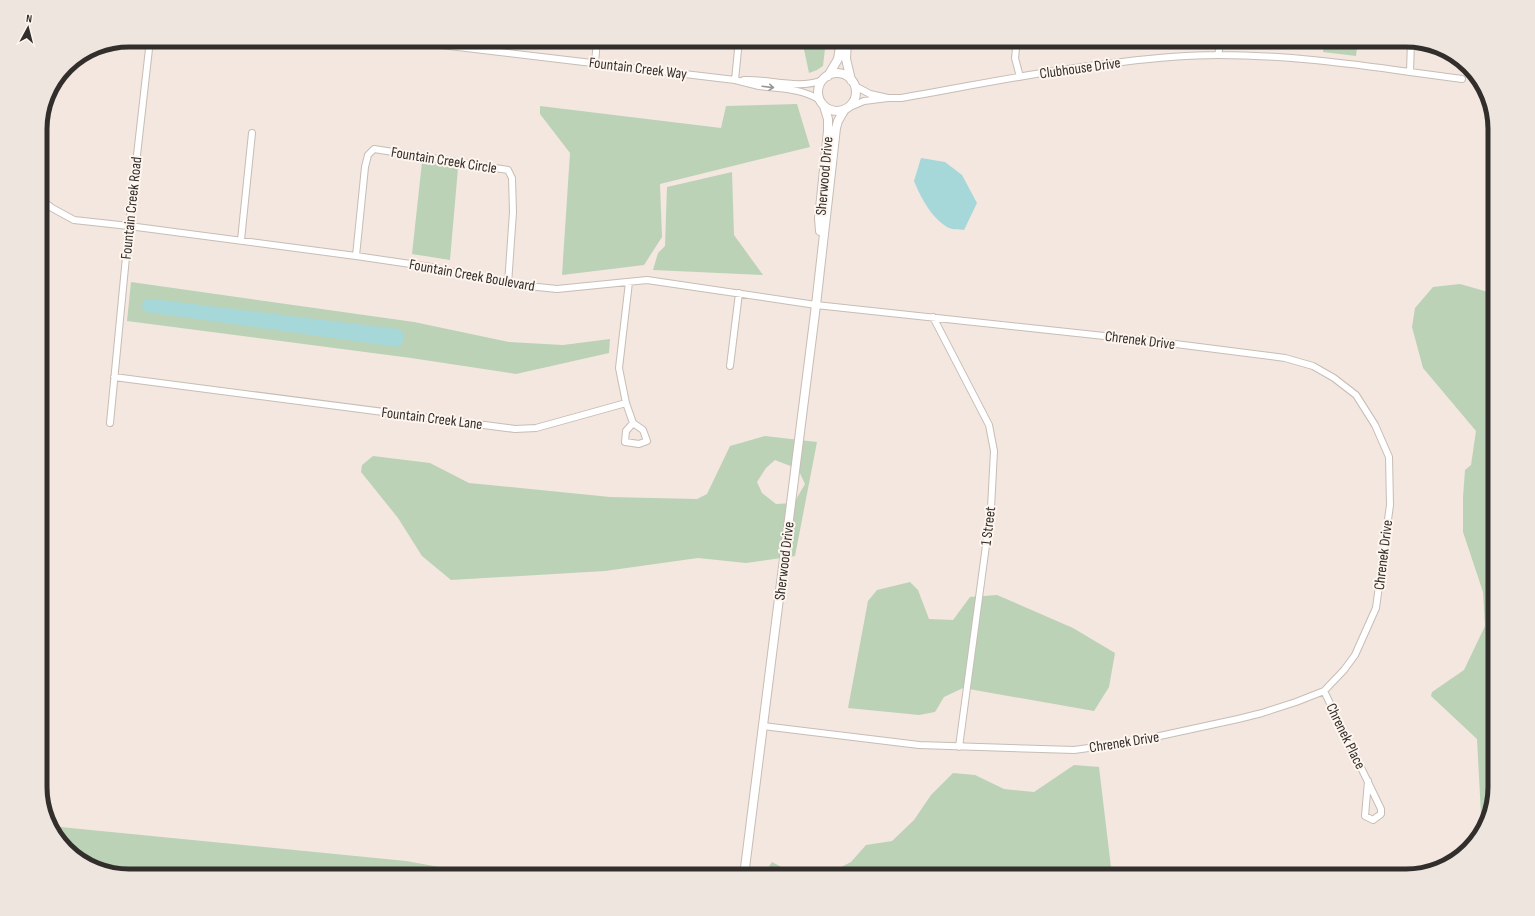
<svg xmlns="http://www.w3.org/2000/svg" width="1535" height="916" viewBox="0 0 1535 916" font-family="'Sofia Sans Condensed',sans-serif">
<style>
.green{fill:#bbd2b6;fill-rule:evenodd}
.water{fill:#a6d7d9}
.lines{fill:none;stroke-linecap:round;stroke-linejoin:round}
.minor-casing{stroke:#c7bdb5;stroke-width:8}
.tertiary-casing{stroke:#c7bdb5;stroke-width:10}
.minor{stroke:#fff;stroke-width:6}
.tertiary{stroke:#fff;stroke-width:8}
.oneway{stroke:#989695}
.labels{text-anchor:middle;stroke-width:4;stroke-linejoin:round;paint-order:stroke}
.street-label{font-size:15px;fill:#322e2b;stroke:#fef5ef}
.rim{fill:none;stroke:#322e2b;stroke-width:5}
</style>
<rect width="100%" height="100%" fill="#f3e7e0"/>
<path class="green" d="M802,40H826L823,66L817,70L809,73Z
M1324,40H1358L1356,56L1323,52Z
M797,104L810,147L660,184L662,237L644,265L562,275L570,153L540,114V106L721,128L726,106Z
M422,162L458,168L450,260L412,254Z
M732,172L734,235L763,275L653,270L658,253L665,246L667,187Z
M131,282L414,322L509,342L563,345L610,339L609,353L516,374L411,358L127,321Z
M1460,284L1495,294V615L1487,620L1489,643L1495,645V787L1482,833L1477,739L1431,696L1432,692L1464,670L1485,626L1483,592L1463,532V497L1465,470L1471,465L1476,431L1423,368L1412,327L1415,308L1433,287Z
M765,436L817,442L795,556L746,563L698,558L605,571L451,580L422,556L398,518L361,472L362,465L373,456L430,463L469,483L610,497L697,499L707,494L730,446ZM775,460L798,469L805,484L794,503L776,504L762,493L757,482L766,468Z
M910,582L918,590L929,619L953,620L970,597L997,595L1073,628L1115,653L1109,687L1094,711L963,688L944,697L935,712L919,715L848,708L868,601L877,590Z
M1074,765L1099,767L1112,876H763L772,862L789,871H833L851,862L866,845L892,841L914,820L931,795L953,773L975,775L1004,789L1034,792Z
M50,826L406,861L467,872L505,876H449L432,868L412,872L403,876H129L84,864L52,832Z"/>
<path class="water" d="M921,158L945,162L962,175L977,203L964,230C959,229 953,230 949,228C932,219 921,198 914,181Z
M145,299H152L398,329L404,333L403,343L397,347L146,312L141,307Z"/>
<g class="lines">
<defs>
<path id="minor" d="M399,40L735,80C743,82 751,84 759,86C782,89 800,88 820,100
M1017,40L1015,58L1020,77
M1218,55L1221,40
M595,63L597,40
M1410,72L1462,79
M735,80L738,50L735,40
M744,80C770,79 798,90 823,80
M888,98H901C975,85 1048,70 1122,62C1154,58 1186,55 1218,55C1283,55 1347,63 1410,72L1411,41
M845,109L864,101L888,98L870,94L855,86
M40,199L52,208L74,220L129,226L356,256L431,267L508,284L557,289L647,280L816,305L1160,342L1285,358L1313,366L1334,378L1356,395L1375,425L1389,457L1390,505L1376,608L1355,655L1344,670L1324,691L1296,702L1262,713L1238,719L1132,742L1074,750L919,745L763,726
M241,240L252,133
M356,256L365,167L368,155L374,149L508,170L512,178L513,212L508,284
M629,282L619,368L626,403L633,423L643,430L647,441L639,444L625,442L626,431L633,423
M933,317L989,425L994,451L991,508L959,747
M730,366L739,293
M114,377L515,429L536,428L626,403
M110,423L129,226L150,40
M1324,691L1381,809V814L1373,820L1365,816L1368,781"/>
<path id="tertiary" d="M847,40L846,59L851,80
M818 92a19 19 0 1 1 38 0a19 19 0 1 1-38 0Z
M828,76L838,59L841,40
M820,231L819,218L828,131V119L824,106
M744,876L816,305L836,128L838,121L845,109"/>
</defs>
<use href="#minor" class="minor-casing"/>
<use href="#tertiary" class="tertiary-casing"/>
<use href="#minor" class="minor"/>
<use href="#tertiary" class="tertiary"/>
</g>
<defs><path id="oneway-shaft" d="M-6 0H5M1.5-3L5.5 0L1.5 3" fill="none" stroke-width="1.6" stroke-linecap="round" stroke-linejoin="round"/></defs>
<use class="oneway" href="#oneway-shaft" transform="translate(768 87) rotate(7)"/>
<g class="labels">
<g class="street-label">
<text transform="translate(638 68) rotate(7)" y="5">Fountain Creek Way</text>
<text transform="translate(1080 68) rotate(-8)" y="5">Clubhouse Drive</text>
<text transform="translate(444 160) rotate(9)" y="5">Fountain Creek Circle</text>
<text transform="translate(824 176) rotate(-85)" y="5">Sherwood Drive</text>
<text transform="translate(131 208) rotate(-84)" y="5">Fountain Creek Road</text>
<text transform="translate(472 275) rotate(10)" y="5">Fountain Creek Boulevard</text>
<text transform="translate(1140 340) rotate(7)" y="5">Chrenek Drive</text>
<text transform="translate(432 418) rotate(7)" y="5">Fountain Creek Lane</text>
<text transform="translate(988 526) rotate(-83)" y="5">1 Street</text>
<text transform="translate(1383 555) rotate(-83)" y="5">Chrenek Drive</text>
<text transform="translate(784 561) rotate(-83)" y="5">Sherwood Drive</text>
<text transform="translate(1346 736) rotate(64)" y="5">Chrenek Place</text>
<text transform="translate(1124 742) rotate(-9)" y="5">Chrenek Drive</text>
</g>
</g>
<path d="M0 0H1535V916H0ZM129 47H1406A82 82 0 0 1 1488 129V787A82 82 0 0 1 1406 869H129A82 82 0 0 1 47 787V129A82 82 0 0 1 129 47Z" fill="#eee5df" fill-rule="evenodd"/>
<path class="rim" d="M129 47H1406A82 82 0 0 1 1488 129V787A82 82 0 0 1 1406 869H129A82 82 0 0 1 47 787V129A82 82 0 0 1 129 47Z"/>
<g transform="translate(28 28) rotate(7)" stroke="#fef5ef" stroke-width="3" paint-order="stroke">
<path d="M0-3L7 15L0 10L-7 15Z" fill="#322e2b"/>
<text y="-6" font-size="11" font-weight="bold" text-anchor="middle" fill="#322e2b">N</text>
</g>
</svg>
